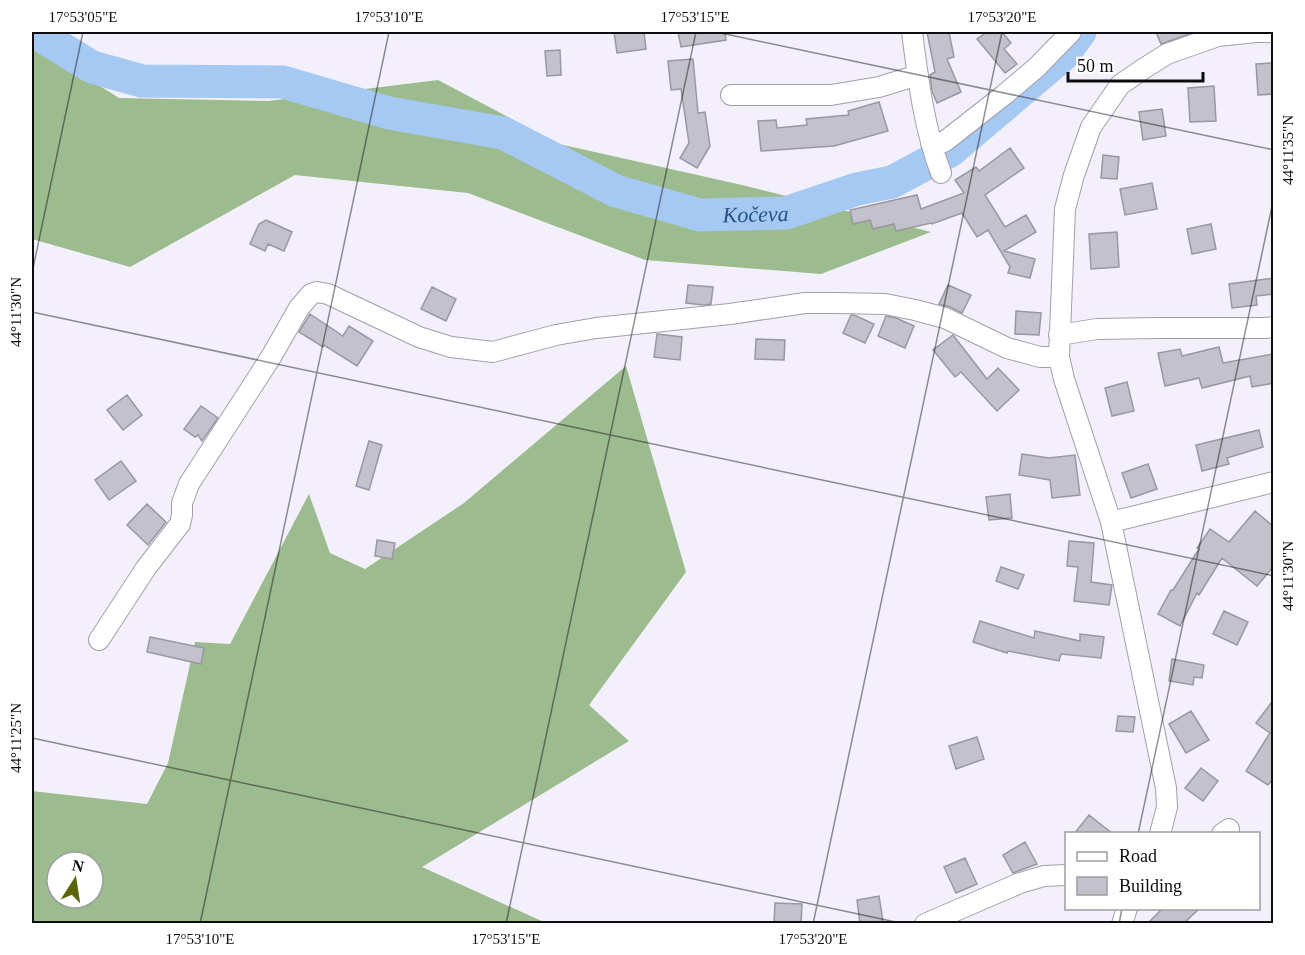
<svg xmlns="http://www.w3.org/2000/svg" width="1305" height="955" viewBox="0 0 1305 955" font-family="Georgia,serif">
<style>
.forest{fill:#9cbb8e;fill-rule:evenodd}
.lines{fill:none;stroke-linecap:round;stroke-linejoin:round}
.river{stroke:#a5c9f3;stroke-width:33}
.building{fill:#c3c1cb;stroke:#9997a1;stroke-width:1.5}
.minor-casing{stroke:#a29faa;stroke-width:22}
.minor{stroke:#fff;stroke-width:20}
.ticks{fill:none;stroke:#0d0c10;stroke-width:1.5;stroke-opacity:0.45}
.labels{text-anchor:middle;stroke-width:4.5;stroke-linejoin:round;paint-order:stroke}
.water-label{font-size:22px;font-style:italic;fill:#245388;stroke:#fff}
.neatline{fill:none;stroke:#0d0c10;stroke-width:2}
.ticks-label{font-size:15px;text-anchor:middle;fill:#0d0c10}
</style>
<rect width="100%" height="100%" fill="#f3f0fb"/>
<path class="forest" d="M32,43L119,98L268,101L438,80L559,144L742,185L931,232L821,274L645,260L468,193L295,175L130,267L32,239Z
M626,366L686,572L589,705L629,741L422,867L546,923L32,924V791L147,804L168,763L195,642L230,644L309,494L330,553L365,569L464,503ZM57,862H93V898H57Z"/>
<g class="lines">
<path class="river" id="s1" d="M35,32L92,67L142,81L283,82L389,113L503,133L616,191L700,215L786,213L857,189L892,182L950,151L1063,55L1080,32"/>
</g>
<path class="building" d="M614,32H644L646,49L617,53Z
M678,32H725L726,40L681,47Z
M927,32H949L954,57L947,59L961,92L937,103L932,91L930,75L935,72Z
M987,32H1002L1011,43L1004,49L1017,64L1005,73L977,39Z
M1156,32H1195L1161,44Z
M560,50L561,75L547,76L545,51Z
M693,59L698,113L705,112L710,146L697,168L680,158L689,143L681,89L671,90L668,61Z
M1274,63V94L1258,95L1256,64Z
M1214,86L1216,121L1190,122L1188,88Z
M879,102L888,131L834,146L761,151L758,121L776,120L777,128L807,125L806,119L849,115L848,111Z
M1162,109L1166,136L1143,140L1139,112Z
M1010,148L1024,168L985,195L1005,227L1026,215L1036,232L1004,251L1035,259L1030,278L1008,273L1010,267L988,230L977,237L962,213L932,224L931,223L896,231L894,224L873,229L870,220L853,224L850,210L917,195L921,209L964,193L955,180L976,167L979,171Z
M1103,155L1119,157L1117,179L1101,178Z
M1152,183L1157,209L1125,215L1120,189Z
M266,220L292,232L284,251L268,244L265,251L250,244L259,224Z
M1211,224L1216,249L1192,254L1187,229Z
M1117,232L1119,267L1091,269L1089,234Z
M1274,278V294L1256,296L1257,305L1232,308L1229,284Z
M688,285L713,287L711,304L704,305L686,303Z
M948,285L971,295L962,313L950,307L939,304Z
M432,287L456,299L446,321L421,309Z
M1016,311L1041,313L1039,335L1015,334Z
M310,314L343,336L349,326L373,341L357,366L324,345L323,347L299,332Z
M851,315H854L874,324L865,343L843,333Z
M886,316L896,318L914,326L905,348L878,336Z
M657,334L682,337L680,360L654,357Z
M953,335L987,379L998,368L1019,390L997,411L961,372L955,377L933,350Z
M756,339L785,340L784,360L755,359Z
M1219,347L1223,363L1274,354V383L1252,387L1250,376L1202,388L1199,378L1165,386L1158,353L1180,349L1182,356Z
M1127,382L1134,411L1112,416L1105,388Z
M127,395L142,415L123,430L107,410Z
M201,406L218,418L202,441L198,435L195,437L184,429Z
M1259,430L1263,447L1227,458L1229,464L1202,471L1196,445Z
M369,441L382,445L369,490L356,486Z
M1022,454L1049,458L1075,455L1080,495L1052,498L1050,480L1019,475Z
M121,461L136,481L109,500L95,480Z
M1148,464L1157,489L1131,498L1122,473Z
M1010,494L1012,518L989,520L986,497Z
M147,504L166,522L148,545L127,525Z
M1255,511L1274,527V566L1257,586L1222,558L1199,595L1197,593L1180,626L1158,614L1171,590H1173L1199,549L1197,548L1210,529L1229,542Z
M377,540L395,543L392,559L375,556Z
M1069,541L1094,543L1091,582L1112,585L1109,605L1074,601L1078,567L1067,566Z
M1001,567L1024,575L1018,589L996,581Z
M1224,611L1248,622L1237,645L1213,634Z
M980,621L1034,638L1035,631L1080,641V634L1104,637L1101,658L1061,654L1059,661L1008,651L1007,653L973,642Z
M150,637L204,648L201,664L147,652Z
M1172,659L1204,665L1202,678L1194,677L1193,685L1169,681Z
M1274,699V777L1268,785L1246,771L1270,733L1256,723Z
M1191,711L1209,740L1186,753L1169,724Z
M1118,716L1135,717L1133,732L1116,731Z
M977,737L984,759L956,769L949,746Z
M1201,768L1218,781L1203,801L1185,788Z
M1089,815L1113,834H1074Z
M1025,842L1037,864L1013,873L1003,855Z
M965,858L977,884L956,893L944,867Z
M879,896L883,921L860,924L857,900Z
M775,903L802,904L801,924H774Z
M1162,909H1199L1183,924H1147Z"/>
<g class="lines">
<defs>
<path id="minor" d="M912,32C918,79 924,128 941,173
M731,95H831L879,87L918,75
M931,143L944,142L1004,95L1037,67L1071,32
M1059,335L1097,329L1157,328H1264L1274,327
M1111,522L1274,482
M99,640L146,568L180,524L182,515V503L189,484L271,357L299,308L311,294L317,292L328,294L419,337L451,347L493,352L556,335L596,328L730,314L805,303H836L885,304L915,310L945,318L1007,348L1040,357H1059
M1160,834L1167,807L1166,788L1111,522L1064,379L1059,357L1065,209L1074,175L1091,127L1120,85L1143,69L1167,54L1218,36L1256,32H1274
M1222,834L1229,829
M925,924L1020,883L1044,876L1066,875
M1122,924L1127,908"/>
</defs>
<use href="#minor" class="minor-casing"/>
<use href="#minor" class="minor"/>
</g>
<path class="ticks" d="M716,32L1274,150M32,273L83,32M32,312L1274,576M32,738L905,924M1138,834L1274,197M200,924L389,32M506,924L696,32M813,924L1002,32M1119,924L1122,908"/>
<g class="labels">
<g class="water-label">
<text dy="8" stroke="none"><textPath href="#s1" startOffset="756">Kočeva</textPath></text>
</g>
</g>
<rect width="1305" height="955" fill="none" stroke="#ffffff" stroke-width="66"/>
<rect x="1065" y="832" width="195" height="78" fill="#ffffff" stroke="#9e9e9f" stroke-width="1.5"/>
<rect x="1077" y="852" width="30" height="9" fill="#ffffff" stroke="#9e9e9f" stroke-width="1.5"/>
<text x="1119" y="862" font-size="18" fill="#0d0c10">Road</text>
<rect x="1077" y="877" width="30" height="18" fill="#c3c1cb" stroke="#9e9e9f" stroke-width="1.5"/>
<text x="1119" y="892" font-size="18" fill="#0d0c10">Building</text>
<g transform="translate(75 880) rotate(12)"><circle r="28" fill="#ffffff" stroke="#9e9e9f" stroke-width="1.5"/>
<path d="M0-4.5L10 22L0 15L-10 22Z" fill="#5b6507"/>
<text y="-9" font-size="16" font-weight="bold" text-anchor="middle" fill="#0d0c10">N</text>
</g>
<path d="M1068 72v9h135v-9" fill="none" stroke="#0d0c10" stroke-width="3"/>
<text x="1077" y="72" font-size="18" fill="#0d0c10" stroke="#ffffff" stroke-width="4.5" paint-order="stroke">50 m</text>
<rect x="33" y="33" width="1239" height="889" class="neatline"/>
<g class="ticks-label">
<text x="83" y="22">17°53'05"E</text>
<text x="389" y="22">17°53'10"E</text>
<text x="695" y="22">17°53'15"E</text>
<text x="1002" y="22">17°53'20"E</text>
<text transform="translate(1288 150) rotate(-90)" y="5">44°11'35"N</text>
<text transform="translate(16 312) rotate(-90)" y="5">44°11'30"N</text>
<text transform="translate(1288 576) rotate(-90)" y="5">44°11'30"N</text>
<text transform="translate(16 738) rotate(-90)" y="5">44°11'25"N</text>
<text x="200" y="944">17°53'10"E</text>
<text x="506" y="944">17°53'15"E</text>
<text x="813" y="944">17°53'20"E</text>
</g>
</svg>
